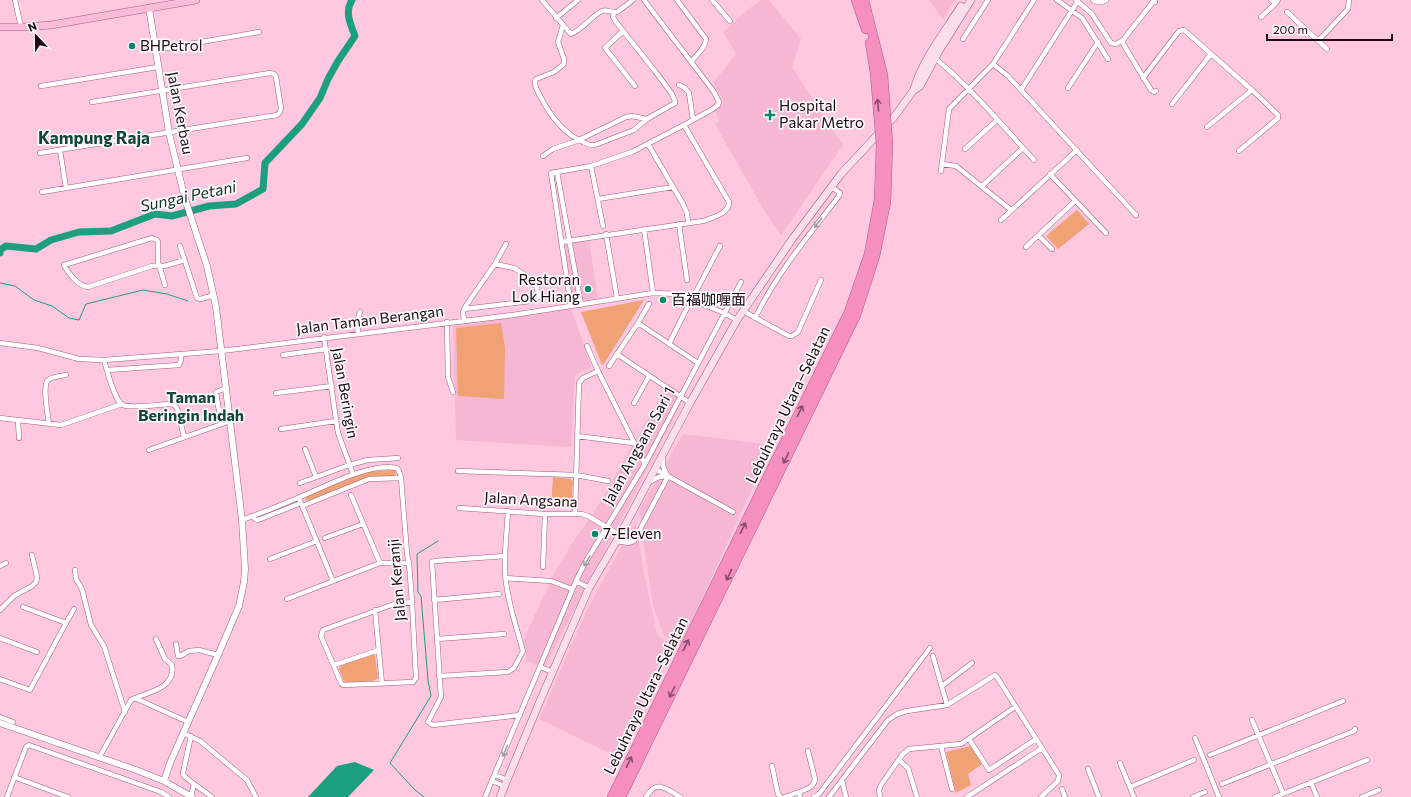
<svg xmlns="http://www.w3.org/2000/svg" width="1411" height="797" viewBox="0 0 1411 797" font-family="Commissioner,'Noto Sans SC',sans-serif">
<style>
.built{fill:#f5b7d3}
.green{fill:#f0a275}
.water{fill:#1b9f7e}
.lines{fill:none;stroke-linecap:round;stroke-linejoin:round}
.stream{stroke:#1b9f7e;stroke-width:1}
.river{stroke:#1b9f7e;stroke-width:7}
.minor-casing{stroke:#9d5f7c;stroke-width:5.5}
.tertiary-casing{stroke:#9d5f7c;stroke-width:7}
.secondary-casing{stroke:#9d5f7c;stroke-width:8}
.primary-casing{stroke:#a95f83;stroke-width:8}
.motorway-casing{stroke:#a95f83;stroke-width:10}
.minor{stroke:#fff;stroke-width:4.5}
.tertiary{stroke:#fff;stroke-width:6}
.secondary{stroke:#fcddec;stroke-width:7}
.primary{stroke:#f8bcd9;stroke-width:7}
.motorway{stroke:#f48fc0;stroke-width:9}
.motorway-bridge-casing{stroke:#a95f83;stroke-width:10;stroke-linecap:butt}
.motorway-bridge{stroke:#f48fc0;stroke-width:9}
.oneway{stroke:#894b6a}
.oneway2{stroke:#a59ca1}
.poi-dot{fill:#048669;stroke:#fafafa;stroke-width:1.5}
.labels{text-anchor:middle;stroke-width:3.5;stroke-linejoin:round;paint-order:stroke}
.poi-label{font-size:15px;fill:#1e0713;stroke:#fafafa;text-anchor:start}
.street-label{font-size:15px;fill:#1e0713;stroke:#fafafa}
.water-label{font-size:16px;font-style:italic;fill:#163027;stroke:#fafafa}
.neighbourhood-label{font-size:16px;font-weight:bold;fill:#134638;stroke:#fafafa}
.quarter-label{font-size:17px;font-weight:bold;fill:#134638;stroke:#fafafa}
</style>
<rect width="100%" height="100%" fill="#ffc7e0"/>
<path class="built" d="M762,0H769L801,39L792,67L843,145L781,235L764,210L715,124L720,122L714,109L722,105L723,101L713,83L736,54L723,32L750,8Z
M929,0H955L943,19Z
M588,235L598,298L571,303L562,239Z
M571,309L592,367L575,375L571,447L456,440L453,325Z
M668,384L686,395L544,668L526,661L527,655L523,641L553,576L571,545L596,509Z
M683,434L772,445L681,644L664,636L653,606L639,510Z
M635,522L644,573L657,634L670,645L618,757L539,719L588,608Z"/>
<path class="green" d="M1077,210L1089,224L1058,249L1046,236Z
M644,300L603,365H602L581,312Z
M501,323L505,348L504,399L458,396L456,328Z
M394,470L396,473L394,476L368,478L307,501L305,499L306,497L331,486L367,472Z
M553,477L570,479L573,481L571,508L551,507Z
M373,653L375,656L378,678C369,685 353,685 344,681L339,669L342,664Z
M970,746L982,764L968,774L971,785L956,793L946,752Z"/>
<path class="water" d="M355,762L374,770L348,797H308L337,766Z"/>
<g class="lines">
<path class="stream" d="M0,283L15,286L34,300L52,306L69,318L79,320L86,304L143,290L167,294L188,301
M424,797L415,790L390,763L431,696L428,680L421,596L418,592L417,554L438,541"/>
<path class="river" d="M0,253V250L6,246L36,249L51,240L79,232L111,231L155,214L172,216L209,206L236,204L263,189L265,163L302,124L320,98L328,79L338,61L355,36C351,25 344,12 352,0"/>
<defs>
<path id="minor" d="M15,0L21,27
M542,0L571,34C584,29 591,16 602,11C607,9 612,13 617,12L633,0
M677,0L706,39C706,48 696,55 691,62
M712,0L730,21
M1057,0L1082,18L1108,59
M1076,0L1092,14L1111,43L1116,44L1123,40L1153,2H1155
M1093,0C1098,3 1101,3 1106,0
M1271,0L1276,3L1278,0
M1287,12L1327,49
M1261,17L1276,3
M556,18L578,0
M563,25L558,42L564,59V64L554,72L536,79C533,85 537,89 539,94C549,114 562,133 583,142C587,144 590,146 595,145L634,130L647,119L675,103V101L672,94L655,71L616,22L613,17L614,13
M623,31L605,48L635,86
M963,39L988,0
M1318,41L1348,9L1349,0
M1122,42L1151,90L1154,92L1156,91
M155,50L259,32
M935,58C971,88 1002,125 1034,160
M993,64L1008,76L1021,90L1136,215
M1143,78L1179,31L1184,30L1252,90L1278,115V118L1239,151
M679,85L685,88L689,93L693,120
M41,86L158,67
M1068,88L1098,42
M1021,90L1078,1
M1172,104L1211,54
M1207,127L1252,90
M648,144L683,204L687,213L688,222
M965,149L997,120
M60,150L66,188
M40,153L277,115L280,112L281,108L276,77L274,74L270,73L92,102
M543,156L553,149L579,140L626,117L632,116L647,119
M942,164L956,166L1011,210
M591,166L603,226
M941,171L949,109L993,64L1034,0
M557,172L581,305
M1050,174L1106,233
M982,186L1023,148
M42,192L247,158
M598,199L673,187
M1001,220L1077,150
M679,224L687,280
M644,229L653,293
M606,234L617,298
M1039,236L1052,249
M561,242L703,221C712,218 730,213 729,202L684,125
M180,246L197,298L201,299L214,295
M1026,247L1075,201
M165,285L159,265L158,262V242L157,240L152,238L64,265C68,273 78,286 88,287L152,266C156,265 160,266 164,266L185,260
M692,299L720,246
M571,306L551,173L591,166L632,152L684,125L711,110L718,105L719,102L714,92L644,0
M464,309L531,301L538,297V294L536,284L534,281L514,268L495,264
M743,311L789,336H792L798,332L821,280
M755,318C777,273 809,235 839,196L840,193L832,187
M464,320L463,312L467,304L495,264L506,244
M447,322L448,377L453,392
M638,323L698,363
M358,334L357,322L360,312
M324,337L338,433L353,474
M0,343L38,348L79,359L104,360L221,351L513,315L653,293L678,294L724,313L737,320
M669,344L687,308
M587,346L598,371L645,464
M617,354L638,323L649,304
M283,355L326,349
M104,360C107,370 114,400 123,405C131,409 163,404 173,404L177,408L184,437
M609,366L617,354L690,403
M107,370L179,365L181,360V354
M276,393L332,386
M634,403L649,376
M0,418L61,425L122,404
M18,420L19,438
M49,424C48,416 42,386 48,380C51,377 61,376 66,375
M221,424L216,392L226,388
M281,429L336,421
M577,436L633,443
M305,449L316,477
M149,450L230,421
M663,458V466L667,475
M655,469L733,512
M458,471L576,475L608,481
M649,482L659,477L668,476
M300,483L349,465L368,460L398,458
M351,495L380,563
M299,498L333,581
M302,506L369,479L401,478
M459,508L545,514H582L588,516L620,535
M575,513L579,383L583,378L598,371
M252,516L255,519L258,520L301,503
M242,520C262,513 281,505 300,497C327,486 367,463 397,468L399,471L401,478L407,554L409,563L412,602L416,678L413,682L343,685L341,683L321,636L323,630L394,604L412,602
M325,538L363,524
M616,541L629,543L634,541L668,476
M505,556L435,561L432,562L441,697L428,722L431,724L433,725L520,715
M270,559L317,541
M0,566L6,563
M543,567L545,514
M75,570L76,579L82,589L91,625L104,646L125,712
M506,578L551,581L572,589
M576,581L589,588
M287,599L380,563H409
M434,600L499,594
M0,610L14,596L32,586L36,582L37,577L32,555
M375,610L382,684
M66,623L74,609
M0,638L37,652
M437,639L504,634
M176,644L178,656H180L189,651L199,650L218,655
M933,656L947,705
M334,665L379,650
M540,667L553,672
M439,676L508,672L514,668L523,651C516,626 507,599 505,573C504,552 507,532 508,511
M0,679L30,690L66,623L23,607
M942,686L972,663
M135,698C151,692 176,687 172,665L165,659L156,639
M0,717L13,722
M1252,720L1283,793
M183,733L200,741L247,780L256,797
M1195,738L1219,797
M969,739L989,770L1036,739
M941,746L952,789
M1210,755L1343,701
M99,758L131,700L135,698L188,722
M899,760L908,768L917,797
M1120,763L1134,797
M772,766L778,794L781,797
M1088,769L1099,797
M495,775L507,780
M14,777L68,797
M842,780L846,797
M492,781L504,786
M1311,782L1317,797
M194,784L212,797
M1222,784L1354,731L1355,729
M1130,787L1194,760
M1062,789L1065,797
M191,796L194,784L184,776L183,773L191,736
M7,797L26,747L29,745L161,792L169,797
M485,797L576,581L585,563L645,464L741,282
M646,797C657,779 666,788 680,797
M785,797L799,792
M800,797L799,792C806,789 814,788 815,779L808,751
M814,797L819,794L930,648
M829,797L888,720L897,714L907,711L947,705L995,675L997,677L1059,775L1058,781L1041,797
M880,797L879,790L881,785L902,755L909,749L961,744L1015,707
M967,797L1042,748
M1193,797L1205,792
M1275,797L1367,760
M1362,797L1379,790"/>
<path id="tertiary" d="M149,8L169,133L185,199L207,266L216,307L242,520L245,569L244,582L239,606L218,655L170,763L164,781
M0,723L136,770L164,781L192,797"/>
<path id="secondary" d="M914,89C923,59 944,33 961,6
M500,797L540,701L589,588L620,535L690,403L737,320L793,238L841,174L894,117L913,91L920,86L939,51L971,0"/>
<path id="primary" d="M0,27H24L51,25L196,0"/>
<path id="motorway" d="M856,0L866,29
M864,0L883,75
M870,43L875,73
M612,797L771,470L849,312L869,254L879,200
M621,797L856,315L875,256L886,202"/>
</defs>
<use href="#minor" class="minor-casing"/>
<use href="#tertiary" class="tertiary-casing"/>
<use href="#secondary" class="secondary-casing"/>
<use href="#primary" class="primary-casing"/>
<use href="#motorway" class="motorway-casing"/>
<use href="#minor" class="minor"/>
<use href="#tertiary" class="tertiary"/>
<use href="#secondary" class="secondary"/>
<use href="#primary" class="primary"/>
<use href="#motorway" class="motorway"/>
<defs>
<path id="motorway-bridge" d="M875,73L881,145L879,200
M883,75L888,144L886,202"/>
</defs>
<use href="#motorway-bridge" class="motorway-bridge-casing"/>
<use href="#motorway-bridge" class="motorway-bridge"/>
</g>
<defs><path id="oneway-shaft" d="M-6 0H5M1.5-3L5.5 0L1.5 3" fill="none" stroke-width="1.6" stroke-linecap="round" stroke-linejoin="round"/></defs>
<g class="oneway">
<use href="#oneway-shaft" transform="translate(878 105) rotate(-95)"/>
<use href="#oneway-shaft" transform="translate(800 411) rotate(-64)"/>
<use href="#oneway-shaft" transform="translate(786 458) rotate(116)"/>
<use href="#oneway-shaft" transform="translate(743 528) rotate(-64)"/>
<use href="#oneway-shaft" transform="translate(729 575) rotate(116)"/>
<use href="#oneway-shaft" transform="translate(686 645) rotate(-64)"/>
<use href="#oneway-shaft" transform="translate(672 692) rotate(116)"/>
<use href="#oneway-shaft" transform="translate(629 762) rotate(-64)"/>
</g>
<g class="oneway2">
<use href="#oneway-shaft" transform="translate(818 223) rotate(128)"/>
<use href="#oneway-shaft" transform="translate(587 561) rotate(120)"/>
<use href="#oneway-shaft" transform="translate(505 751) rotate(113)"/>
</g>
<g class="poi-dot">
<circle cx="132" cy="46" r="4"/>
<path d="M768 109h4v4h4v4h-4v4h-4v-4h-4v-4h4z"/>
<circle cx="588" cy="289" r="4"/>
<circle cx="663" cy="300" r="4"/>
<circle cx="595" cy="534" r="4"/>
</g>
<g class="labels">
<g class="poi-label">
<text x="140" y="51">BHPetrol</text>
<text x="779" y="111">Hospital<tspan x="779" dy="17">Pakar Metro</tspan></text>
<text x="580" y="285" text-anchor="end">Restoran<tspan x="580" dy="17">Lok Hiang</tspan></text>
<text x="671" y="305">百福咖喱面</text>
<text x="603" y="539">7-Eleven</text>
</g>
<g class="street-label">
<text transform="translate(180 113) rotate(79)" y="5">Jalan Kerbau</text>
<text transform="translate(370 320) rotate(-7)" y="5">Jalan Taman Berangan</text>
<text transform="translate(345 393) rotate(80)" y="5">Jalan Beringin</text>
<text transform="translate(788 405) rotate(-64)" y="5">Lebuhraya Utara–Selatan</text>
<text transform="translate(639 446) rotate(-61)" y="5">Jalan Angsana Sari 1</text>
<text transform="translate(531 500) rotate(3)" y="5">Jalan Angsana</text>
<text transform="translate(397 580) rotate(-95)" y="5">Jalan Keranji</text>
<text transform="translate(646 696) rotate(-64)" y="5">Lebuhraya Utara–Selatan</text>
</g>
<g class="water-label">
<text transform="translate(188 196) rotate(-12)" y="6">Sungai Petani</text>
</g>
<g class="neighbourhood-label">
<text x="191" y="403">Taman<tspan x="191" dy="18">Beringin Indah</tspan></text>
</g>
<g class="quarter-label">
<text x="94" y="144">Kampung Raja</text>
</g>
</g>
<g transform="translate(36 36) rotate(338)" stroke="#fafafa" stroke-width="3" paint-order="stroke">
<path d="M0-3L7 15L0 10L-7 15Z" fill="#1e0713"/>
<text y="-6" font-size="11" font-weight="bold" text-anchor="middle" fill="#1e0713">N</text>
</g>
<path d="M1267 34v6h125v-6" fill="none" stroke="#1e0713" stroke-width="2"/>
<text x="1273" y="34" font-size="12" fill="#1e0713" stroke="#fafafa" stroke-width="3" paint-order="stroke">200 m</text>
</svg>
